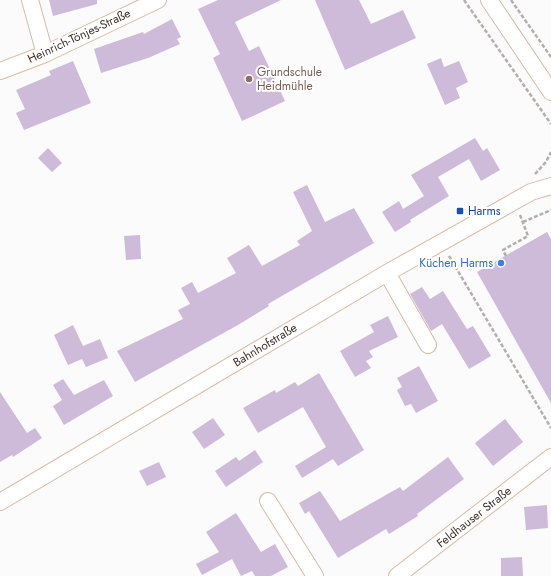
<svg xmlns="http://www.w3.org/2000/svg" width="551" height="576" viewBox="0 0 551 576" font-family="Jost,sans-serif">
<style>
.building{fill:#cebbd9}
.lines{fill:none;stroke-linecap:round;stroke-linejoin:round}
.minor-casing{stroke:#d8bba3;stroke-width:18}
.path{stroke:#b4afac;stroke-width:2.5;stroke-dasharray:4 2;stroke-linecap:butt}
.minor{stroke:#fff;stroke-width:16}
.education-dot{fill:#8d6e63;stroke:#fff;stroke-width:1.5}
.transit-dot{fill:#1a4fb4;stroke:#fff;stroke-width:1.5}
.shop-dot{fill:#3f7fe0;stroke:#fff;stroke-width:1.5}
.labels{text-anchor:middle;stroke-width:4;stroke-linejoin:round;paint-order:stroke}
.street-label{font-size:12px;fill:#3b2f26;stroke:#fff}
.education-label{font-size:12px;fill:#785e54;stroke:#fff;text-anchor:start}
.transit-label{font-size:12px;fill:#164399;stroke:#fff;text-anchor:start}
.shop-label{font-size:12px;fill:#366cbe;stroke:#fff;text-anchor:end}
</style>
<rect width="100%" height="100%" fill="#fbfbfb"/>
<path class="building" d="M49,0H97V4L53,16Z
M218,0H281L235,22L249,51L259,46L285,101L242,121L213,58L220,54L198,9Z
M315,0H359L371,24L403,10L416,38L345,70Z
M172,19L181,37L177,39L180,44L148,58L101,73L94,49L143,32L144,34Z
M441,58L444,67L459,61L468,82L456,88L460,98L445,105L427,64Z
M73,61L91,103L24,130L16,113L25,109L16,90L51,75L49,71Z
M475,138L483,151L487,148L500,170L481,181L469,159L438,177L449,196L410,220L411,222L395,232L382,212L399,201L403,209L424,196L411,175Z
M48,148L62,163L52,172L38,158Z
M307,185L325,222L354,208L374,243L268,304L269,306L238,325L135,382L117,351L183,319L178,310L190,304L181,288L192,282L198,293L236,273L227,258L249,245L262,266L300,245L297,241L312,231L293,192Z
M547,232L551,239V403L477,272Z
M140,235L141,259L126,260L124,236Z
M422,287L430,299L443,291L467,329L473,326L491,356L469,369L442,324L431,331L410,294Z
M388,316L398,337L369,351L373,357L366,361L371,368L355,377L340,351L374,332L370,325Z
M73,325L83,346L100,339L108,358L86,367L82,359L68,365L54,335Z
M419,366L438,401L416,413L411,404L405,406L397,390L402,387L397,378Z
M319,373L364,450L338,466L333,459L302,478L295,466L326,447L303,407L258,433L243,408L275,390L276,393L295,382L298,386Z
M63,379L74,395L104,380L113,396L64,425L53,406L62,400L53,385Z
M0,392L27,433L35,428L42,438L13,457L12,455L0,462Z
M213,418L225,435L204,449L192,432Z
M505,419L523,442L493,466L475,443Z
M255,450L263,462L226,487L215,471L236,457L239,461Z
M448,457L464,479L417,514L418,516L389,534L386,529L338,558L309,511L305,514L299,503L320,491L340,521L400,487L403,491Z
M159,462L166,477L147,486L139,471Z
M547,505L548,528L526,530L524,507Z
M236,513L261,552L275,544L288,567L271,576H255L252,571L241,576L232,559L202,575L196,564L219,552L206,532Z
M522,557L523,576H501V558Z"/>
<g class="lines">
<defs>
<path id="minor" d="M30,0L45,54
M489,0L551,92
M0,71L45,54L158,0
M387,273L428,345
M268,501L315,576
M0,502L387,273L531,192L551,186
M397,576L551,457"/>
</defs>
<use href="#minor" class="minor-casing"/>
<path class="path" d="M464,0L551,124
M511,0L551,57
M535,174L546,162L551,152
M523,222L551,210
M449,256L551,428
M506,256L503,250L528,236L520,215"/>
<use href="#minor" class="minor"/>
</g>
<circle class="education-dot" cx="249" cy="79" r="4"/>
<rect class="transit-dot" x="456" y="207" width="8" height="8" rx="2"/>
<circle class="shop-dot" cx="501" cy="263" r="4"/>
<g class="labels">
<g class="street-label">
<text transform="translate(79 36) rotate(-25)" y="4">Heinrich-Tönjes-Straße</text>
<text transform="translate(265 345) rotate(-31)" y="4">Bahnhofstraße</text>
<text transform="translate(474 517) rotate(-38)" y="4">Feldhauser Straße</text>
</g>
<g class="education-label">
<text x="257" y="76">Grundschule<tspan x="257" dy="14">Heidmühle</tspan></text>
</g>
<g class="transit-label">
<text x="468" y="215">Harms</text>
</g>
<g class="shop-label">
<text x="493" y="267">Küchen Harms</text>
</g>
</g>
</svg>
